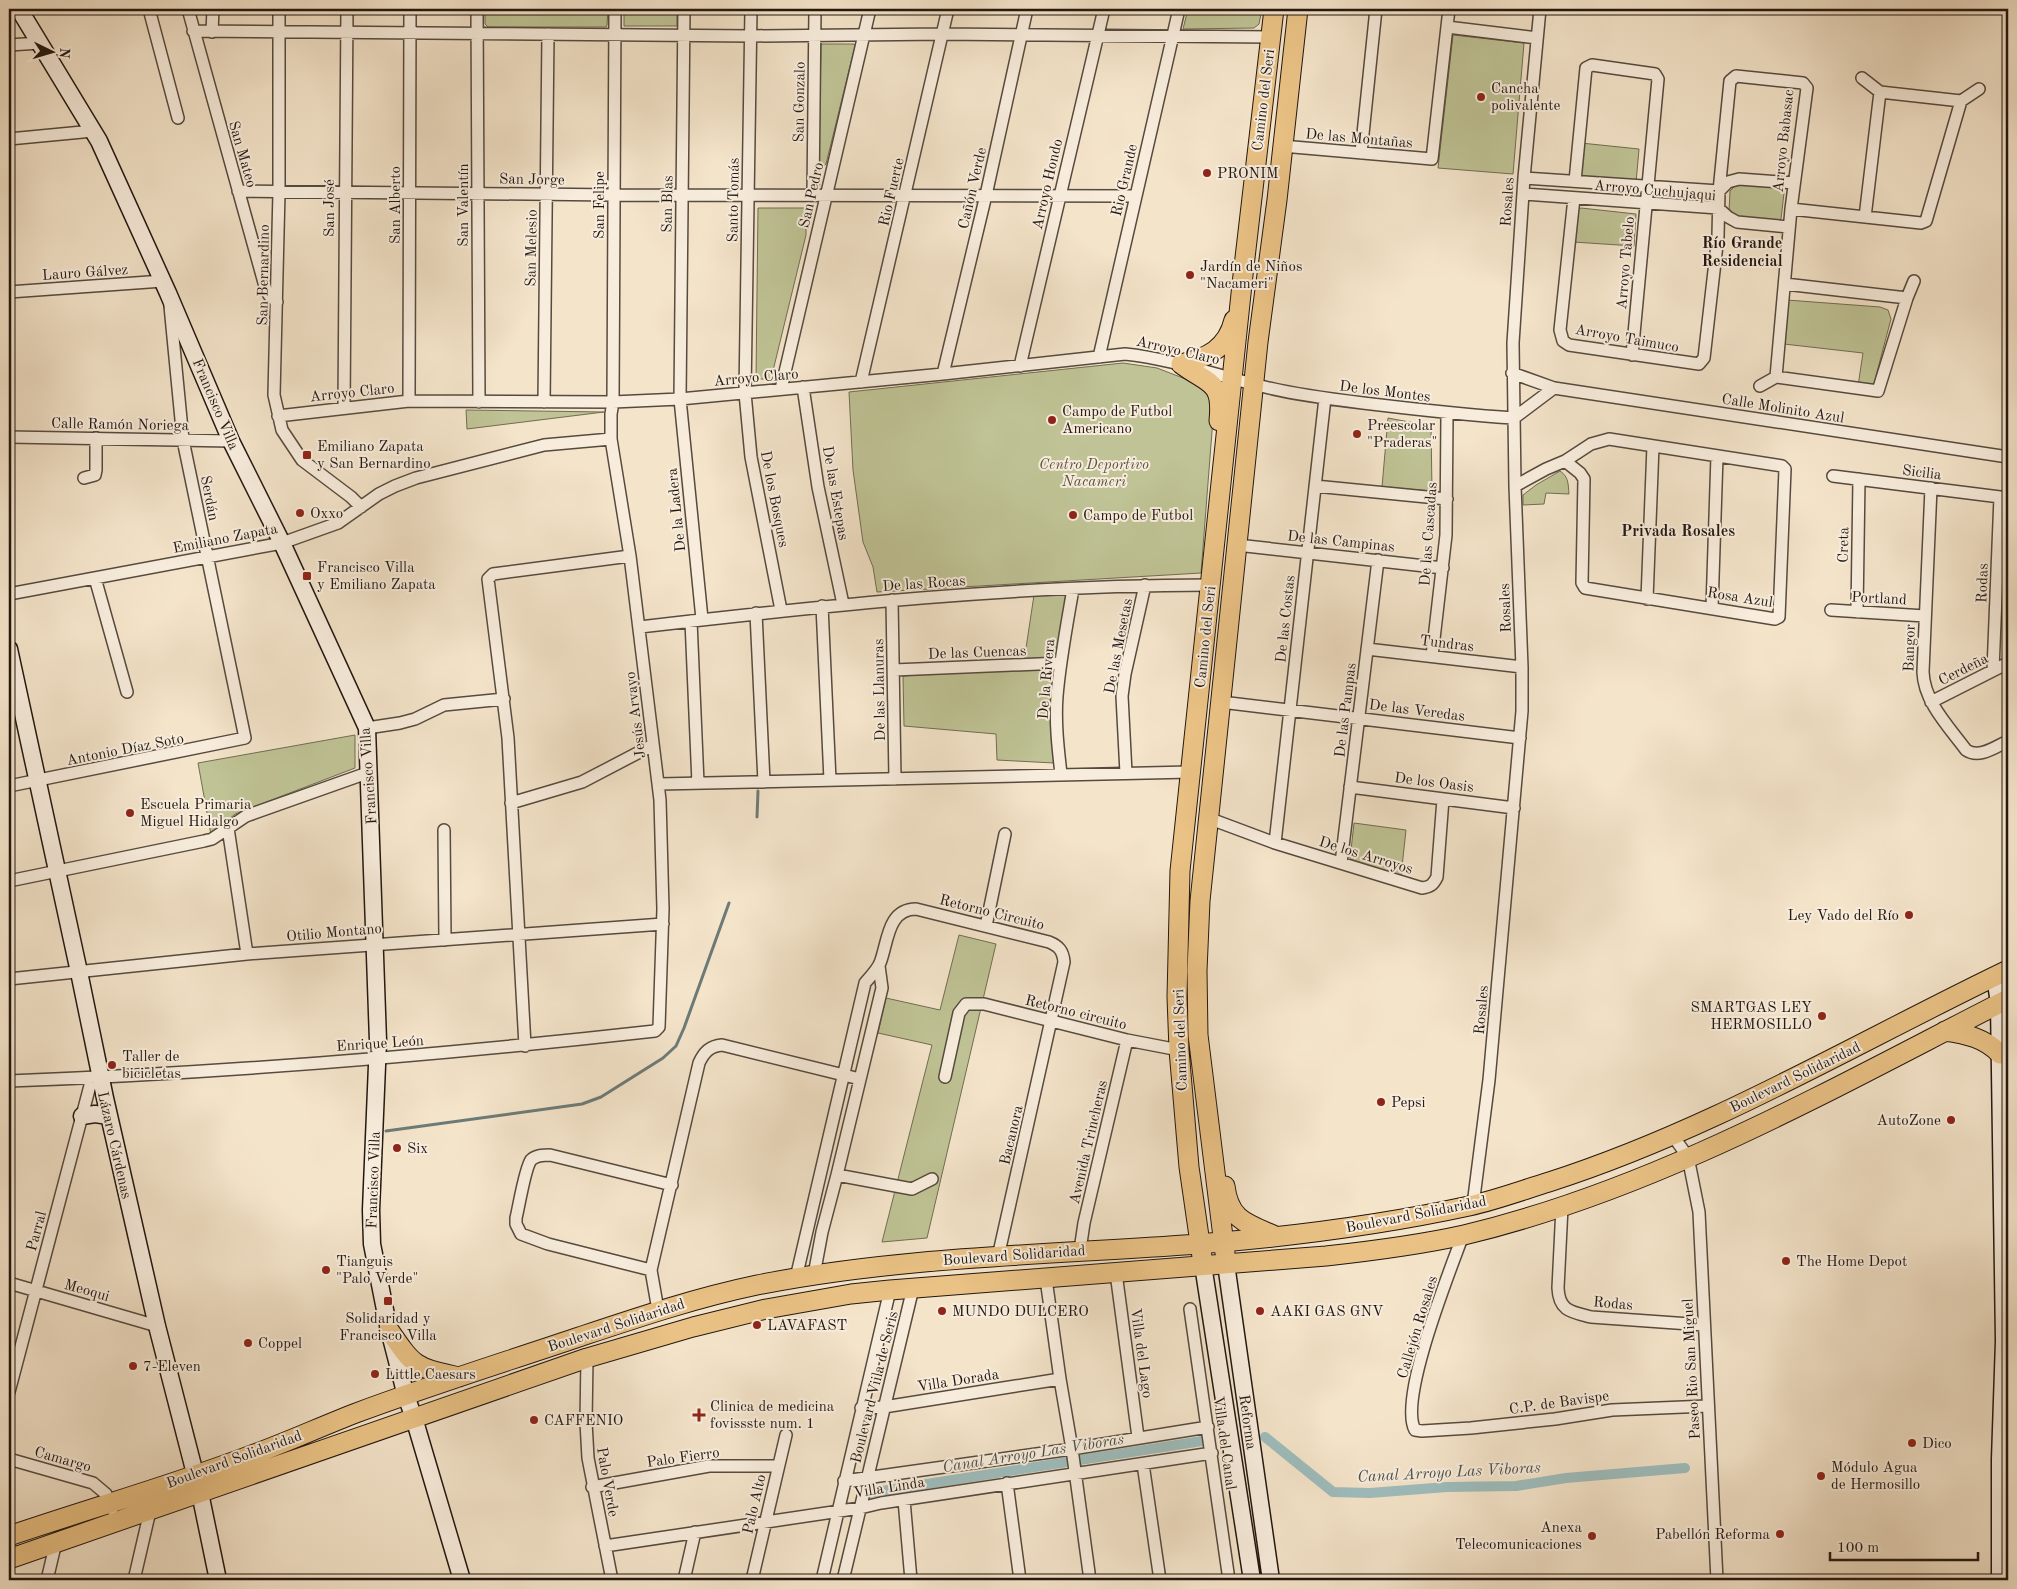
<svg xmlns="http://www.w3.org/2000/svg" width="2017" height="1589" viewBox="0 0 2017 1589" font-family="'Old Standard TT',serif">
<style>
.green{fill:#bfc395;stroke:#706d53}
.lines{fill:none;stroke-linecap:round;stroke-linejoin:round}
.stream{stroke:#6c7b78;stroke-width:3}
.canal{stroke:#9ebdbd;stroke-width:10}
.street-casing{stroke:#564a3f;stroke-width:14}
.secondary-casing{stroke:#221711;stroke-width:19}
.primary-casing{stroke:#221711;stroke-width:21}
.street{stroke:#f8eddd;stroke-width:11}
.secondary{stroke:#f8eddd;stroke-width:16}
.primary{stroke:#eac285;stroke-width:19}
.poi-dot{fill:#8f2418;stroke:#f8eddd;stroke-width:2}
.labels{text-anchor:middle;stroke-width:4;stroke-linejoin:round;paint-order:stroke}
.poi-label{font-size:15px;fill:#221711;stroke:#f8eddd;text-anchor:start}
.street-label{font-size:15px;fill:#221711;stroke:#f8eddd}
.park-label{font-size:15px;font-style:italic;fill:#59533f;stroke:#f8eddd}
.neighbourhood-label{font-size:16px;font-weight:bold;fill:#221711;stroke:#f8eddd}
.water-label{font-size:16px;font-style:italic;fill:#4d514d;stroke:#f8eddd}
</style>
<rect width="100%" height="100%" fill="#f4e4ca"/>
<filter id="stains"><feTurbulence type="fractalNoise" baseFrequency=".004" numOctaves="4"/><feColorMatrix values="0 0 0 0 .2 0 0 0 0 .09 0 0 0 0 .02 0 0 0 .5 -.17"/></filter>
<radialGradient id="worn" r=".72"><stop offset=".6" stop-color="#630" stop-opacity="0"/><stop offset="1" stop-color="#630" stop-opacity=".3"/></radialGradient>
<path class="green" d="M485,9H608L607,25L606,27H488L485,24Z
M624,9H677V26H624Z
M1188,9H1262L1259,24L1254,28L1183,29Z
M1453,35L1524,43L1513,174L1438,168Z
M821,44H854L855,46L826,164L823,167L819,163Z
M1581,143L1639,149L1636,183L1579,179Z
M1737,184L1777,187L1784,193L1781,219L1774,222L1735,220L1729,212L1730,191Z
M758,208H806V235L771,379H756Z
M1581,208L1636,214L1634,246L1573,242L1576,211Z
M1787,300L1880,307L1888,310L1891,319L1873,387L1858,386L1863,353L1784,344Z
M1123,363L1157,368L1201,385L1214,406L1201,573L877,592L873,567L863,542L853,470L849,392Z
M466,410L604,412L467,429Z
M1388,418L1431,426L1432,491L1382,487Z
M1560,471C1569,477 1568,484 1569,494L1546,493L1544,504L1523,505V495L1536,485Z
M1069,592L1051,705L1054,763L997,760L996,734L904,726L903,676L1023,668L1034,595Z
M355,735V768L235,814L211,835L198,763Z
M1354,823L1406,830L1401,876L1350,859Z
M959,935L996,944L927,1238L882,1242L932,1045L878,1033L886,998L940,1010Z"/>
<g class="lines">
<path class="stream" d="M757,817L758,791
M386,1131L582,1104L601,1097L663,1058L676,1046L684,1028L729,903"/>
<path class="canal" d="M1265,1437L1333,1492L1370,1493L1447,1487L1516,1486L1566,1478L1685,1468
M869,1493L1202,1441"/>
<defs>
<path id="street" d="M149,9L178,118
M188,9L266,290L269,295L277,302
M279,9V192L274,395L282,430L302,460L351,497L361,507
M477,9L479,402
M684,9L680,399L702,619
M751,9L745,393L751,457L781,610
M1447,27L1537,38
M193,31L751,36L942,34L1271,37
M212,32L213,9
M9,45L40,43
M1862,78L1880,92
M1961,101L1979,89
M9,139L93,131
M1282,146L1432,159L1449,9
M1361,153L1376,9
M1524,178L1719,191L1728,182L1739,179L1794,183
M1575,181L1586,68L1592,65L1655,74L1658,79L1632,355
M238,191L614,195L1135,196
M1523,194L1718,208L1728,217L1737,222L1789,227
M813,195L815,9
M1574,198L1560,330L1563,341L1569,345L1699,364L1704,358L1718,236L1719,191L1730,81L1736,76L1803,83L1807,88L1791,209L1776,377L1878,391L1907,298L1785,284
M1791,209L1921,223L1926,221L1961,101L1880,92L1865,217
M9,292L163,281
M1907,298L1914,281
M1099,357L1179,9
M1020,366L1104,9
M1512,373L1554,388L2008,457
M943,374L986,195L1027,9
M861,382L948,9
M1760,386L1776,377
M803,387L818,487L843,604
M781,389L870,9
M409,401L410,9
M544,402L548,34
M344,407L347,9
M278,416L409,401L613,402L680,399L943,374L1125,354C1173,359 1218,376 1265,387C1297,395 1330,399 1363,403C1413,409 1463,415 1514,418L1554,388
M9,437L231,441
M1833,476L2008,498
M84,478L95,475L96,470V438
M1315,486L1447,499
M1515,486L1546,469L1565,461L1591,444L1609,439L1782,466L1785,469L1779,617L1775,619L1585,588L1582,583L1584,479L1580,473L1565,461
M1931,488L1923,672C1924,702 1949,727 1966,750C1979,759 1995,747 2008,741
M1237,545L1443,568
M95,578L127,692
M9,594L282,543L338,523L379,494L395,486L416,478L544,445L611,439
M1647,599L1653,446
M892,600L895,779
M822,606L830,780
M1712,608L1717,456
M1831,610L1925,616
M1857,612L1859,479
M756,613L764,782
M691,621L698,783
M640,627C829,605 1020,585 1211,585
M1367,649L1522,667
M1432,656L1446,535L1447,414
M894,670L1061,663
M1993,670L2000,497
M1221,702L1520,738
M1931,702L2008,663
M367,728L400,723L415,719L444,705L504,699
M1126,773L1122,696L1125,674L1145,585
M1061,774C1058,748 1055,722 1057,696C1060,660 1067,624 1073,589
M659,784L1190,772
M9,786L245,738L183,440L170,306
M1350,787L1514,808
M511,803L582,782L653,745
M1208,818L1275,843L1422,888C1430,887 1433,885 1437,877L1443,799
M228,828L247,954
M444,830L445,940
M1275,843L1325,398
M1341,863L1378,560
M9,881L204,841L212,839L246,816L370,772
M986,926L1005,834
M9,979L247,954L663,924
M525,1046L508,738L488,579L493,574L630,556
M945,1077L959,1013L966,1004H984L1127,1040L1179,1050
M9,1081C225,1073 440,1055 655,1031L659,1027L663,909L660,800L630,556L611,439V414L613,402L615,9
M1673,1136L1688,1157L1699,1212L1717,1580
M837,1175L912,1189L932,1179
M1473,1205L1489,1080L1522,711V667L1515,486L1513,343L1524,178L1540,9
M1562,1207L1558,1288C1559,1311 1571,1312 1591,1317L1704,1325
M1463,1235C1450,1271 1398,1399 1415,1430L1422,1431L1471,1428L1555,1419L1612,1410L1707,1406
M1080,1250L1084,1223L1127,1040
M651,1270L548,1244L521,1234L516,1224V1218C519,1206 525,1168 531,1160C536,1155 543,1155 550,1155L672,1185
M1116,1273L1138,1437
M814,1275L822,1232L837,1175L882,988L879,966
M796,1278L865,983C870,977 877,970 880,963C888,943 887,909 916,909L1049,942C1059,946 1063,951 1064,962L998,1257
M1046,1279L1060,1379L1072,1449L1090,1580
M9,1283L157,1326
M1190,1309L1229,1580
M658,1310L651,1270L699,1063C704,1052 710,1046 722,1045L860,1079
M587,1358L586,1422L588,1458L612,1580
M9,1392L92,1078
M861,1408L884,1407L1060,1379
M9,1459L93,1483L106,1494L112,1509
M1143,1464L1160,1580
M844,1481L1072,1449L1208,1427
M1007,1483L1020,1580
M592,1487L709,1466H778
M904,1500L911,1580
M605,1546L860,1508L881,1503L1212,1453
M47,1580L56,1542
M134,1580L150,1511
M684,1580L695,1532
M752,1580L786,1435
M822,1580L890,1290
M843,1580L913,1288"/>
<path id="secondary" d="M19,9L99,141L168,293L231,441L282,543L367,728L378,1041L371,1210L372,1244L389,1330L406,1396L414,1418L462,1580
M9,649L79,972L105,1098L157,1326L200,1493L218,1580
M1995,977L1999,1003L2004,1341L2000,1459V1580
M82,1116L95,1114L109,1116
M1226,1264L1271,1580
M1203,1265L1252,1580"/>
<path id="primary" d="M1181,364C1209,385 1223,380 1219,421
M1181,364C1207,358 1227,349 1234,320
M1945,1031C1966,1034 1985,1038 2000,1054
M1225,1186C1229,1219 1245,1223 1273,1235
M1225,1253L1198,1035L1197,971L1200,901L1258,342L1277,200L1298,9
M1202,1257L1189,1167L1179,1050L1177,997L1180,871L1243,275L1274,9
M389,1330C415,1368 415,1367 459,1377
M9,1536C88,1509 170,1486 249,1456C285,1443 320,1427 356,1413C428,1386 502,1363 576,1338C636,1318 695,1298 757,1285C903,1256 1051,1255 1198,1244C1287,1237 1381,1225 1469,1206C1496,1200 1523,1190 1549,1182C1711,1130 1856,1043 2008,970
M9,1559L587,1358L693,1327L766,1309L851,1294L890,1290L1326,1256C1372,1251 1419,1245 1464,1235C1657,1189 1833,1088 2008,999"/>
</defs>
<use href="#street" class="street-casing"/>
<use href="#secondary" class="secondary-casing"/>
<use href="#primary" class="primary-casing"/>
<use href="#street" class="street"/>
<use href="#secondary" class="secondary"/>
<use href="#primary" class="primary"/>
</g>
<g class="poi-dot">
<circle cx="1481" cy="97" r="5"/>
<circle cx="1207" cy="173" r="5"/>
<circle cx="1190" cy="275" r="5"/>
<circle cx="1052" cy="420" r="5"/>
<circle cx="1357" cy="434" r="5"/>
<rect x="302" y="450" width="10" height="10" rx="2.5"/>
<circle cx="300" cy="513" r="5"/>
<circle cx="1073" cy="515" r="5"/>
<rect x="302" y="571" width="10" height="10" rx="2.5"/>
<circle cx="130" cy="813" r="5"/>
<circle cx="1909" cy="915" r="5"/>
<circle cx="1822" cy="1016" r="5"/>
<circle cx="112" cy="1065" r="5"/>
<circle cx="1381" cy="1102" r="5"/>
<circle cx="1951" cy="1120" r="5"/>
<circle cx="397" cy="1148" r="5"/>
<circle cx="1786" cy="1261" r="5"/>
<circle cx="326" cy="1270" r="5"/>
<rect x="383" y="1296" width="10" height="10" rx="2.5"/>
<circle cx="942" cy="1311" r="5"/>
<circle cx="1260" cy="1311" r="5"/>
<circle cx="757" cy="1325" r="5"/>
<circle cx="248" cy="1343" r="5"/>
<circle cx="133" cy="1366" r="5"/>
<circle cx="375" cy="1374" r="5"/>
<path d="M696.5 1407.5h5v5h5v5h-5v5h-5v-5h-5v-5h5z"/>
<circle cx="534" cy="1420" r="5"/>
<circle cx="1912" cy="1443" r="5"/>
<circle cx="1821" cy="1476" r="5"/>
<circle cx="1780" cy="1534" r="5"/>
<circle cx="1592" cy="1536" r="5"/>
</g>
<g class="labels">
<g class="poi-label">
<text x="1491" y="93">Cancha<tspan x="1491" dy="17">polivalente</tspan></text>
<text x="1217" y="178">PRONIM</text>
<text x="1200" y="271">Jardín de Niños<tspan x="1200" dy="17">"Nacameri"</tspan></text>
<text x="1062" y="416">Campo de Futbol<tspan x="1062" dy="17">Americano</tspan></text>
<text x="1367" y="430">Preescolar<tspan x="1367" dy="17">"Praderas"</tspan></text>
<text x="317" y="451">Emiliano Zapata<tspan x="317" dy="17">y San Bernardino</tspan></text>
<text x="310" y="518">Oxxo</text>
<text x="1083" y="520">Campo de Futbol</text>
<text x="317" y="572">Francisco Villa<tspan x="317" dy="17">y Emiliano Zapata</tspan></text>
<text x="140" y="809">Escuela Primaria<tspan x="140" dy="17">Miguel Hidalgo</tspan></text>
<text x="1899" y="920" text-anchor="end">Ley Vado del Río</text>
<text x="1812" y="1012" text-anchor="end">SMARTGAS LEY<tspan x="1812" dy="17">HERMOSILLO</tspan></text>
<text x="122" y="1061">Taller de<tspan x="122" dy="17">bicicletas</tspan></text>
<text x="1391" y="1107">Pepsi</text>
<text x="1941" y="1125" text-anchor="end">AutoZone</text>
<text x="407" y="1153">Six</text>
<text x="336" y="1266">Tianguis<tspan x="336" dy="17">"Palo Verde"</tspan></text>
<text x="1796" y="1266">The Home Depot</text>
<text x="952" y="1316">MUNDO DULCERO</text>
<text x="1270" y="1316">AAKI GAS GNV</text>
<text x="388" y="1323" text-anchor="middle">Solidaridad y<tspan x="388" dy="17">Francisco Villa</tspan></text>
<text x="767" y="1330">LAVAFAST</text>
<text x="258" y="1348">Coppel</text>
<text x="143" y="1371">7-Eleven</text>
<text x="385" y="1379">Little Caesars</text>
<text x="710" y="1411">Clinica de medicina<tspan x="710" dy="17">fovissste num. 1</tspan></text>
<text x="544" y="1425">CAFFENIO</text>
<text x="1922" y="1448">Dico</text>
<text x="1831" y="1472">Módulo Agua<tspan x="1831" dy="17">de Hermosillo</tspan></text>
<text x="1582" y="1532" text-anchor="end">Anexa<tspan x="1582" dy="17">Telecomunicaciones</tspan></text>
<text x="1770" y="1539" text-anchor="end">Pabellón Reforma</text>
</g>
<g class="street-label">
<text transform="translate(1263 100) rotate(-83)" y="5">Camino del Seri</text>
<text transform="translate(799 102) rotate(-89)" y="5">San Gonzalo</text>
<text transform="translate(1359 138) rotate(5)" y="5">De las Montañas</text>
<text transform="translate(1783 141) rotate(-84)" y="5">Arroyo Babasac</text>
<text transform="translate(243 154) rotate(74)" y="5">San Mateo</text>
<text transform="translate(532 179) rotate(1)" y="5">San Jorge</text>
<text transform="translate(1124 180) rotate(-77)" y="5">Rio Grande</text>
<text transform="translate(1047 184) rotate(-77)" y="5">Arroyo Hondo</text>
<text transform="translate(972 188) rotate(-77)" y="5">Cañón Verde</text>
<text transform="translate(1655 190) rotate(5)" y="5">Arroyo Cuchujaqui</text>
<text transform="translate(891 192) rotate(-77)" y="5">Rio Fuerte</text>
<text transform="translate(811 195) rotate(-77)" y="5">San Pedro</text>
<text transform="translate(733 200) rotate(-89)" y="5">Santo Tomás</text>
<text transform="translate(1507 202) rotate(-86)" y="5">Rosales</text>
<text transform="translate(667 204) rotate(-89)" y="5">San Blas</text>
<text transform="translate(395 205) rotate(-90)" y="5">San Alberto</text>
<text transform="translate(463 205) rotate(-90)" y="5">San Valentín</text>
<text transform="translate(599 205) rotate(-90)" y="5">San Felipe</text>
<text transform="translate(329 208) rotate(-90)" y="5">San José</text>
<text transform="translate(531 248) rotate(-89)" y="5">San Melesio</text>
<text transform="translate(1625 263) rotate(-85)" y="5">Arroyo Tabelo</text>
<text transform="translate(85 272) rotate(-4)" y="5">Lauro Gálvez</text>
<text transform="translate(263 275) rotate(-89)" y="5">San Bernardino</text>
<text transform="translate(1627 338) rotate(10)" y="5">Arroyo Taimuco</text>
<text transform="translate(1178 350) rotate(13)" y="5">Arroyo Claro</text>
<text transform="translate(756 377) rotate(-5)" y="5">Arroyo Claro</text>
<text transform="translate(1385 391) rotate(7)" y="5">De los Montes</text>
<text transform="translate(352 392) rotate(-6)" y="5">Arroyo Claro</text>
<text transform="translate(216 404) rotate(67)" y="5">Francisco Villa</text>
<text transform="translate(1783 408) rotate(9)" y="5">Calle Molinito Azul</text>
<text transform="translate(120 424) rotate(1)" y="5">Calle Ramón Noriega</text>
<text transform="translate(1922 472) rotate(7)" y="5">Sicilia</text>
<text transform="translate(836 493) rotate(80)" y="5">De las Estepas</text>
<text transform="translate(210 498) rotate(79)" y="5">Serdán</text>
<text transform="translate(775 499) rotate(79)" y="5">De los Bosques</text>
<text transform="translate(676 510) rotate(-96)" y="5">De la Ladera</text>
<text transform="translate(1428 534) rotate(-86)" y="5">De las Cascadas</text>
<text transform="translate(225 538) rotate(-11)" y="5">Emiliano Zapata</text>
<text transform="translate(1341 541) rotate(6)" y="5">De las Campinas</text>
<text transform="translate(1843 545) rotate(-89)" y="5">Creta</text>
<text transform="translate(924 583) rotate(-4)" y="5">De las Rocas</text>
<text transform="translate(1982 583) rotate(-88)" y="5">Rodas</text>
<text transform="translate(1740 597) rotate(9)" y="5">Rosa Azul</text>
<text transform="translate(1879 598) rotate(3)" y="5">Portland</text>
<text transform="translate(1505 608) rotate(-92)" y="5">Rosales</text>
<text transform="translate(1285 619) rotate(-84)" y="5">De las Costas</text>
<text transform="translate(1205 637) rotate(-84)" y="5">Camino del Seri</text>
<text transform="translate(1447 643) rotate(7)" y="5">Tundras</text>
<text transform="translate(1118 646) rotate(-79)" y="5">De las Mesetas</text>
<text transform="translate(1909 648) rotate(-88)" y="5">Bangor</text>
<text transform="translate(977 652) rotate(-2)" y="5">De las Cuencas</text>
<text transform="translate(1963 669) rotate(-27)" y="5">Cerdeña</text>
<text transform="translate(1046 679) rotate(-85)" y="5">De la Rivera</text>
<text transform="translate(879 690) rotate(-91)" y="5">De las Llanuras</text>
<text transform="translate(1345 710) rotate(-83)" y="5">De las Pampas</text>
<text transform="translate(1417 710) rotate(7)" y="5">De las Veredas</text>
<text transform="translate(635 715) rotate(-97)" y="5">Jesús Arvayo</text>
<text transform="translate(125 749) rotate(-11)" y="5">Antonio Díaz Soto</text>
<text transform="translate(368 776) rotate(-94)" y="5">Francisco Villa</text>
<text transform="translate(1434 782) rotate(7)" y="5">De los Oasis</text>
<text transform="translate(1366 855) rotate(17)" y="5">De los Arroyos</text>
<text transform="translate(992 912) rotate(14)" y="5">Retorno Circuito</text>
<text transform="translate(334 932) rotate(-5)" y="5">Otilio Montano</text>
<text transform="translate(1481 1010) rotate(-85)" y="5">Rosales</text>
<text transform="translate(1076 1012) rotate(14)" y="5">Retorno circuito</text>
<text transform="translate(1180 1040) rotate(-92)" y="5">Camino del Seri</text>
<text transform="translate(380 1043) rotate(-4)" y="5">Enrique León</text>
<text transform="translate(1795 1077) rotate(-26)" y="5">Boulevard Solidaridad</text>
<text transform="translate(1011 1135) rotate(-77)" y="5">Bacanora</text>
<text transform="translate(1088 1142) rotate(-77)" y="5">Avenida Trincheras</text>
<text transform="translate(115 1145) rotate(77)" y="5">Lázaro Cárdenas</text>
<text transform="translate(373 1180) rotate(-88)" y="5">Francisco Villa</text>
<text transform="translate(1416 1214) rotate(-11)" y="5">Boulevard Solidaridad</text>
<text transform="translate(36 1231) rotate(-75)" y="5">Parral</text>
<text transform="translate(1014 1255) rotate(-4)" y="5">Boulevard Solidaridad</text>
<text transform="translate(87 1290) rotate(16)" y="5">Meoqui</text>
<text transform="translate(1613 1303) rotate(5)" y="5">Rodas</text>
<text transform="translate(616 1325) rotate(-18)" y="5">Boulevard Solidaridad</text>
<text transform="translate(1417 1327) rotate(-73)" y="5">Callejón Rosales</text>
<text transform="translate(1142 1353) rotate(82)" y="5">Villa del Lago</text>
<text transform="translate(1691 1369) rotate(-93)" y="5">Paseo Rio San Miguel</text>
<text transform="translate(958 1380) rotate(-9)" y="5">Villa Dorada</text>
<text transform="translate(874 1387) rotate(-76)" y="5">Boulevard Viila de Seris</text>
<text transform="translate(1559 1402) rotate(-8)" y="5">C.P. de Bavispe</text>
<text transform="translate(1248 1422) rotate(82)" y="5">Reforma</text>
<text transform="translate(1225 1443) rotate(82)" y="5">Villa del Canal</text>
<text transform="translate(683 1457) rotate(-8)" y="5">Palo Fierro</text>
<text transform="translate(63 1459) rotate(16)" y="5">Camargo</text>
<text transform="translate(234 1459) rotate(-20)" y="5">Boulevard Solidaridad</text>
<text transform="translate(608 1482) rotate(80)" y="5">Palo Verde</text>
<text transform="translate(889 1487) rotate(-9)" y="5">Villa Linda</text>
<text transform="translate(754 1504) rotate(-77)" y="5">Palo Alto</text>
</g>
<g class="park-label">
<text x="1094" y="469">Centro Deportivo<tspan x="1094" dy="17">Nacameri</tspan></text>
</g>
<g class="neighbourhood-label">
<text x="1742" y="248">Río Grande<tspan x="1742" dy="18">Residencial</tspan></text>
<text x="1678" y="536">Privada Rosales</text>
</g>
<g class="water-label">
<text transform="translate(1033 1452) rotate(-9)" y="6">Canal Arroyo Las Viboras</text>
<text transform="translate(1449 1471) rotate(-3)" y="6">Canal Arroyo Las Viboras</text>
</g>
</g>
<rect width="2017" height="1589" fill="none" stroke="#f4e4ca" stroke-width="30"/>
<rect x="10" y="10" width="1997" height="1569" fill="none" stroke="#221711" stroke-width="2.5"/>
<rect x="15" y="15" width="1987" height="1559" fill="none" stroke="#221711"/>
<g transform="translate(52 52) rotate(95)" stroke="#f8eddd" stroke-width="4" paint-order="stroke">
<path d="M0-4L9 19L0 12L-9 19Z" fill="#221711"/>
<text y="-8" font-size="14" font-weight="bold" text-anchor="middle" fill="#221711">N</text>
</g>
<path d="M1830 1552v8h148v-8" fill="none" stroke="#221711" stroke-width="2.5"/>
<text x="1837" y="1552" font-size="15" fill="#221711" stroke="#f8eddd" stroke-width="4" paint-order="stroke">100 m</text>
<rect width="100%" height="100%" filter="url(#stains)"/>
<rect width="100%" height="100%" fill="url(#worn)"/>
</svg>
